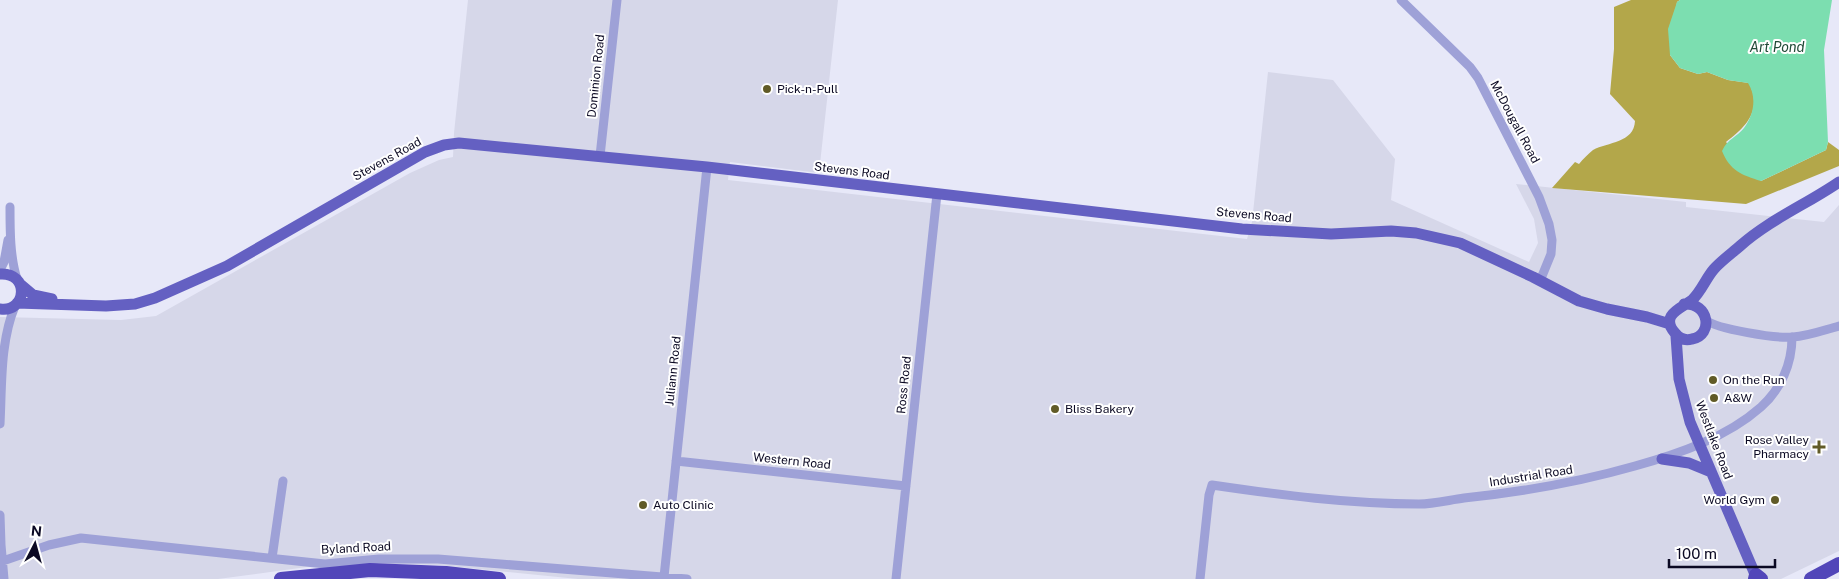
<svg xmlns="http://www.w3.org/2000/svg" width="1839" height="579" viewBox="0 0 1839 579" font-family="'Public Sans',sans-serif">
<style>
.built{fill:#d6d7e9}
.forest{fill:#b3a74a}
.water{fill:#7cdeb0}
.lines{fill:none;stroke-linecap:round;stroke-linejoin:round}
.minor{stroke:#9ea1d7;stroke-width:9}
.major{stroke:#6460c2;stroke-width:11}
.highway{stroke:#5246b9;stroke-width:14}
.poi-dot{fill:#615b27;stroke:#fff;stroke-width:2}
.labels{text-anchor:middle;stroke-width:4;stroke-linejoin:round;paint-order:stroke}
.street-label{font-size:12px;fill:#0b0923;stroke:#fff}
.poi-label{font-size:12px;fill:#0b0923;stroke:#fff;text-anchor:start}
.water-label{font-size:14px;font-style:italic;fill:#224b38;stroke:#fff}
</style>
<rect width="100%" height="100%" fill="#e7e8f8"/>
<path class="built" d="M468,0H838L819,173L730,162L728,180L1247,239L1252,222L1268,72L1333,80L1395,159L1391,200L1529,262L1538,243L1534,219L1516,184L1686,202V207L1824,222L1839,205V551L1781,579H578L439,565L376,564L307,567L218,579H0V317L121,320L156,316L410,173L439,160L453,157L454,133Z"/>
<path class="forest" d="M1631,0H1680L1677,2L1670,55L1680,68L1698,74L1707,72L1728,80L1749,83C1763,110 1746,127 1726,142L1761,181L1826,150L1828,142L1839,150V166L1746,204L1552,188L1575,162L1579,164C1583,159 1588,154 1593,150C1608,142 1634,143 1635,121L1610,94L1614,49V7Z"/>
<path class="water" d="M1680,0H1832L1824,50L1828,142L1826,150L1761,181C1742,175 1730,171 1722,151C1727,139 1737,137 1744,128C1754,115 1757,97 1748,83L1728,80L1707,72L1698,74L1680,68L1670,55L1668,29L1677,2Z"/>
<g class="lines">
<path class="minor" d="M1401,0L1470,67L1478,78L1539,197L1549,224L1552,240L1551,254L1540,281
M600,156L617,0
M10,207C10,231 10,257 17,279
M0,270L4,262L8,240
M1706,320C1716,329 1778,339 1793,337C1808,336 1824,330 1839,326
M0,424C2,385 0,342 15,306
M676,461L906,486
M0,515L1,545L4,579
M272,558L283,481
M0,562L49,545L81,538L325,564L379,559H438L687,579
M664,577L707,167
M896,579L937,194
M1200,579L1209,495L1212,485C1280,495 1350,504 1419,504C1434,504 1449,500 1464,498C1522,492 1579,482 1635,466C1678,454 1726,438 1761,407C1781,389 1792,364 1792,337"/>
<path class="major" d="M0,274C30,272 27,313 0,309
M20,284L33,295L52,299
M17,303L106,306L135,304L155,298L227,266L425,152L444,145L459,143L707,167L1242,229L1331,234L1391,231L1416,233L1460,243L1533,277L1579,301L1607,309L1647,317L1670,324
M1684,304C1709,302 1714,335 1692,339C1685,341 1679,338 1675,333C1659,315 1682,308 1692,300C1701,292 1706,278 1714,269C1721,261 1732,253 1740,246C1769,220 1807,204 1839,182
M1676,336L1679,379L1690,422L1757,579
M1662,459L1689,463L1711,472"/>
<path class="highway" d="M281,579L370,570L446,573L499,579
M1755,579L1756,575L1761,579
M1811,579L1839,564"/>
</g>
<g class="poi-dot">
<circle cx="767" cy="89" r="5"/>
<circle cx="1713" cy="380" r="5"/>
<circle cx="1714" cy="398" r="5"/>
<circle cx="1055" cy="409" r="5"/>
<path d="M1816.5 439.5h5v5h5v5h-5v5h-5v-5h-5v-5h5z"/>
<circle cx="1775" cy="500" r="5"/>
<circle cx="643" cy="505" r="5"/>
</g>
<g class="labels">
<g class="street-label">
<text transform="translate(596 76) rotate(-84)" y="4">Dominion Road</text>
<text transform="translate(1515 122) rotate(62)" y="4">McDougall Road</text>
<text transform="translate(387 159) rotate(-29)" y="4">Stevens Road</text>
<text transform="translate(852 171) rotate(7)" y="4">Stevens Road</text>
<text transform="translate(1254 215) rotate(5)" y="4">Stevens Road</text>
<text transform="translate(673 371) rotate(-84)" y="4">Juliann Road</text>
<text transform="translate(904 385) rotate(-84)" y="4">Ross Road</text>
<text transform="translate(1714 440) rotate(69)" y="4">Westlake Road</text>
<text transform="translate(792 461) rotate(6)" y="4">Western Road</text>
<text transform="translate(1531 476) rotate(-9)" y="4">Industrial Road</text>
<text transform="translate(356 548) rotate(-3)" y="4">Byland Road</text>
</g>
<g class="poi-label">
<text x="777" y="93">Pick-n-Pull</text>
<text x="1723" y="384">On the Run</text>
<text x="1724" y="402">A&amp;W</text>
<text x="1065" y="413">Bliss Bakery</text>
<text x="1809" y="444" text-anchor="end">Rose Valley<tspan x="1809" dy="14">Pharmacy</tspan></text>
<text x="1765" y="504" text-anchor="end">World Gym</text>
<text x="653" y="509">Auto Clinic</text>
</g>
<g class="water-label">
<text x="1777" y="52">Art Pond</text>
</g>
</g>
<g transform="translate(35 544) rotate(6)" stroke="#ffffff" stroke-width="4" paint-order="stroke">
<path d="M0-4L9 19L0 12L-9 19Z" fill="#0b0923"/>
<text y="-8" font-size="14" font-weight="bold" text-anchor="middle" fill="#0b0923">N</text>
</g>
<path d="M1669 559v8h106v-8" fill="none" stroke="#0b0923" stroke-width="2.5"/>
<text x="1676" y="559" font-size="15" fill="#0b0923" stroke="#ffffff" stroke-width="4" paint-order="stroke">100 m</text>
</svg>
